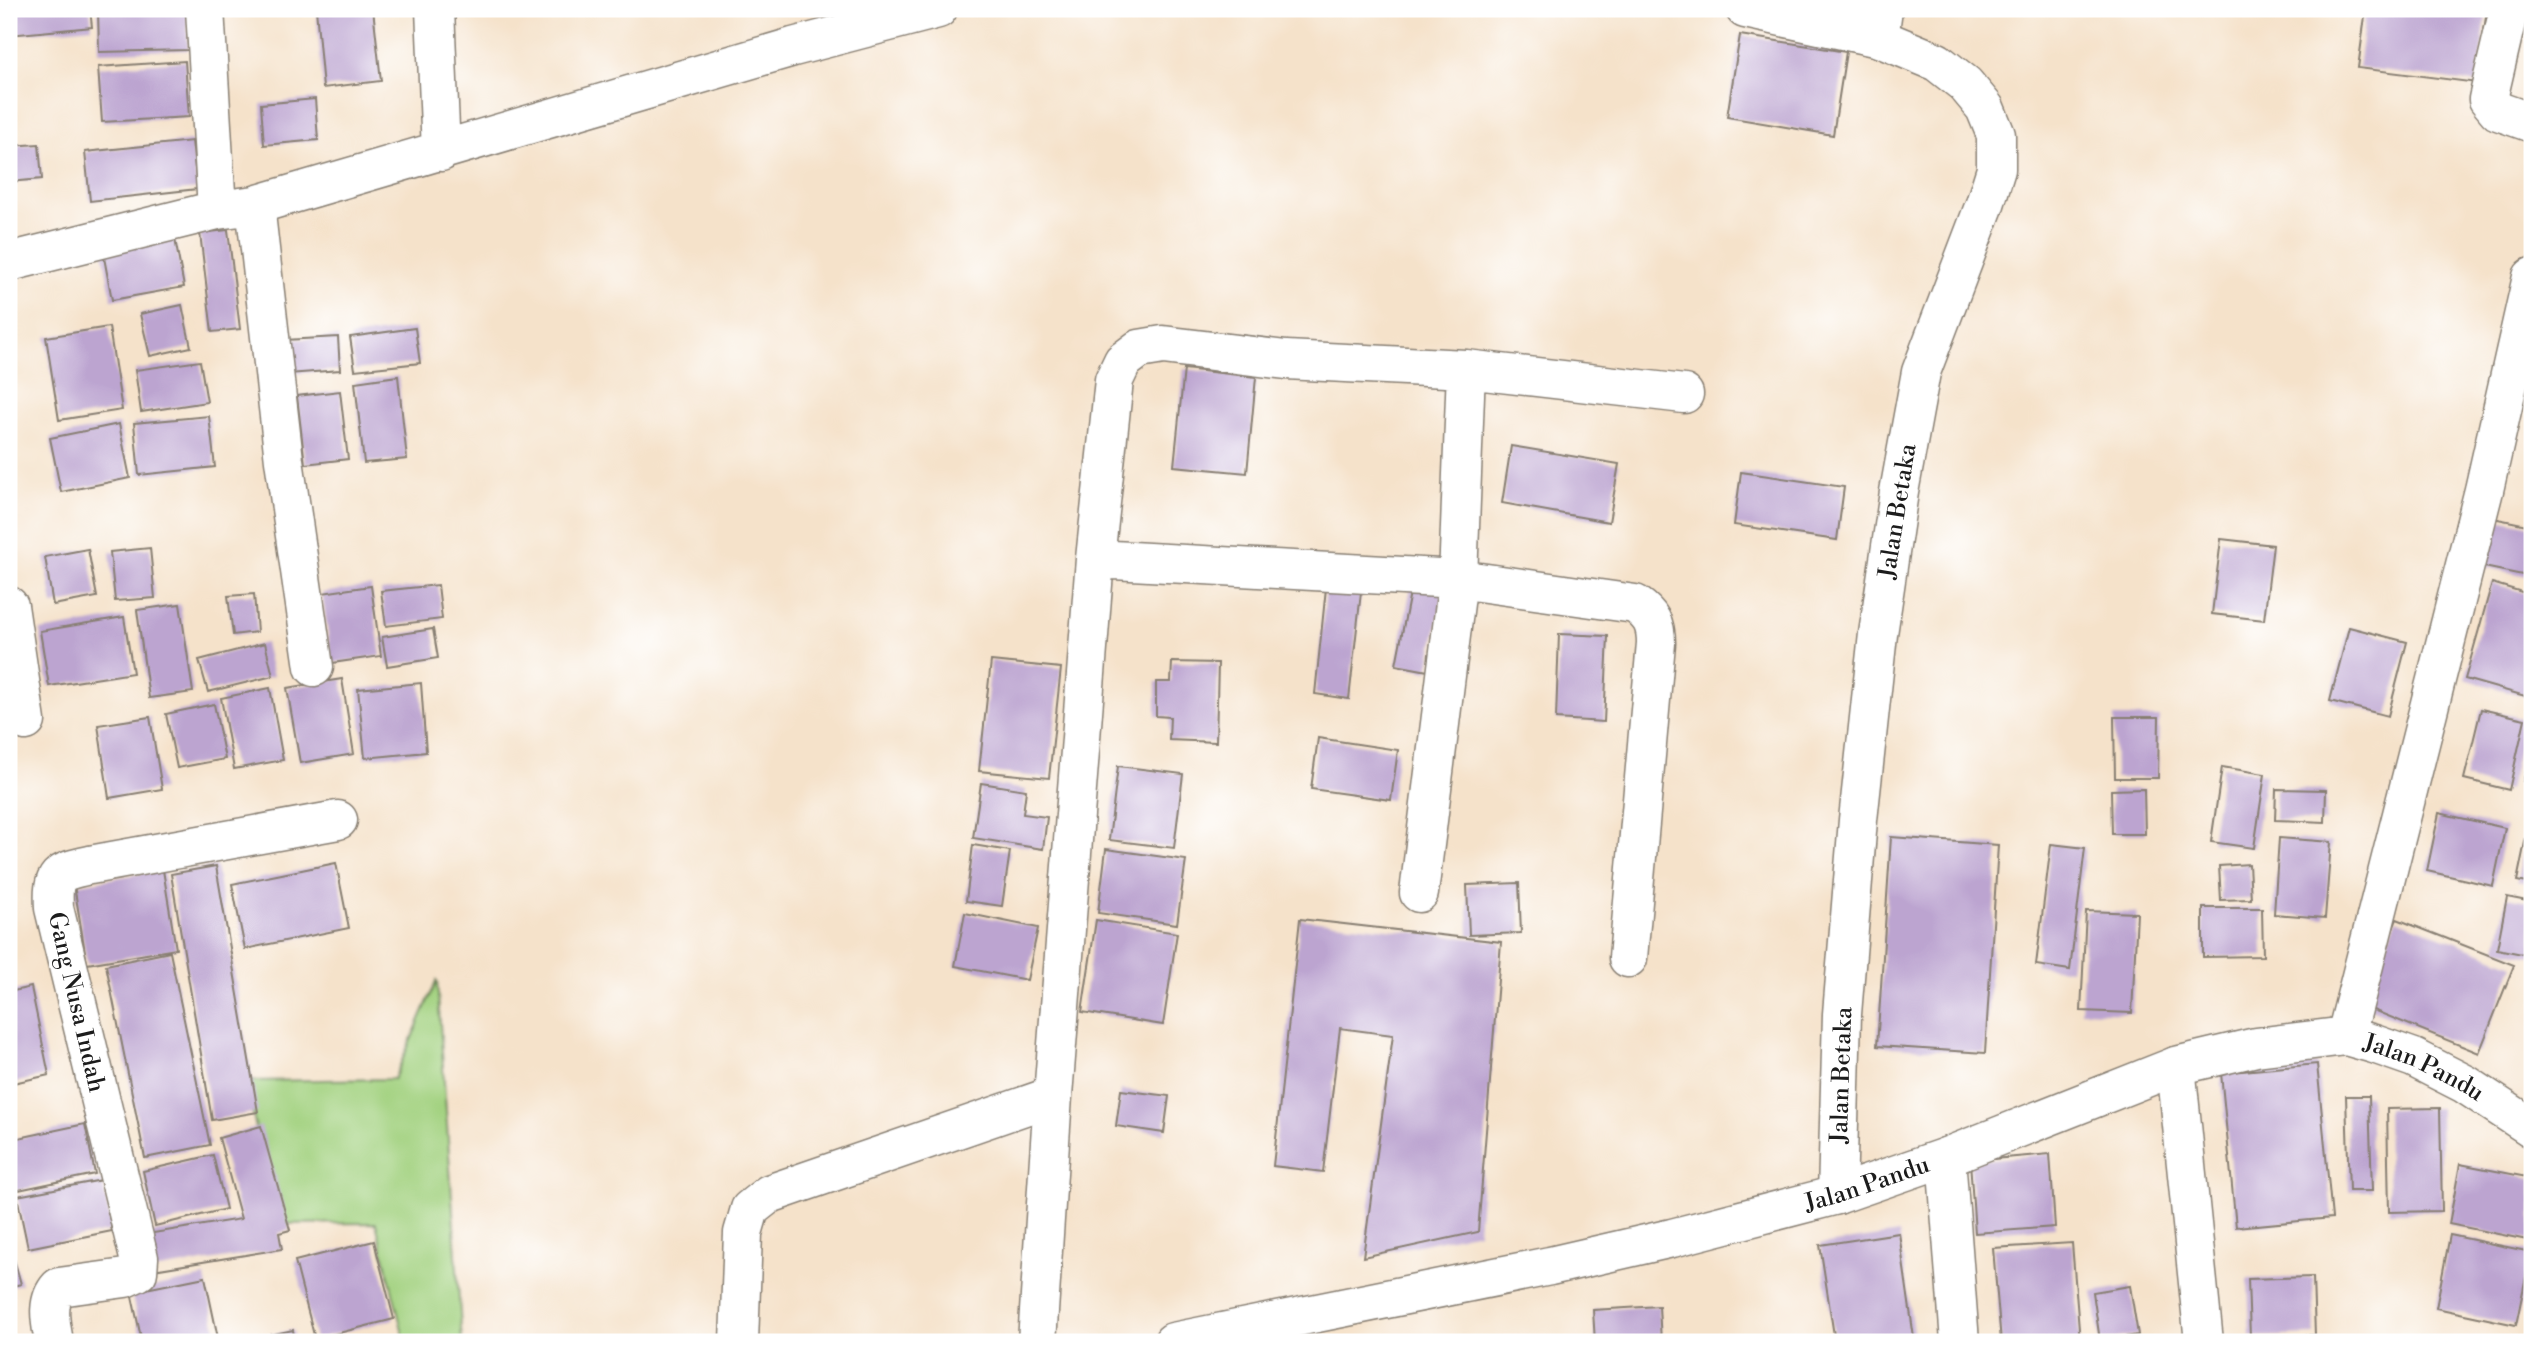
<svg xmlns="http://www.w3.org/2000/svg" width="2541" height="1351" viewBox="0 0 2541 1351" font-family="'Libre Bodoni',serif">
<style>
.green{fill:#a2d17f;stroke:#5f764e;stroke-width:2}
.building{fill:#bca4d0}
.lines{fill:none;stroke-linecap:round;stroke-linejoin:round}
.minor-casing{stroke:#887f73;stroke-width:41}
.tertiary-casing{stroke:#887f73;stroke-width:41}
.secondary-casing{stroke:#887f73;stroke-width:41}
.minor{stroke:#fff;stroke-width:38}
.tertiary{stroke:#fff;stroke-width:38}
.secondary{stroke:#fff;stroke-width:38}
.labels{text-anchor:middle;stroke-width:5;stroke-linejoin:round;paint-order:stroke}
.street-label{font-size:24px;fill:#1c1c1c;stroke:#fff}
</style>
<rect width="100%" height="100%" fill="#fff"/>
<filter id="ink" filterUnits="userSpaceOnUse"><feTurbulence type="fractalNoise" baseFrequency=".0143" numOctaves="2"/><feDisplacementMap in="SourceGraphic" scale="14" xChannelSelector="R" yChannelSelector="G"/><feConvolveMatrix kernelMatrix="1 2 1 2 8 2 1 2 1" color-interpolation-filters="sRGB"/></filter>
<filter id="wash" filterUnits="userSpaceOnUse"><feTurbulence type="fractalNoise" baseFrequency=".00686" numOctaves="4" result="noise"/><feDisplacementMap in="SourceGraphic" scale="28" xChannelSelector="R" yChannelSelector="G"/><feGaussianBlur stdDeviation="1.57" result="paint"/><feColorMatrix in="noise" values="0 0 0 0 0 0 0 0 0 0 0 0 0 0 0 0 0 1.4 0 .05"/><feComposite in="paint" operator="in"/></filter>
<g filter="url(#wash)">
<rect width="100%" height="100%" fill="#f5e2ca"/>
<path class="green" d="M437,980L462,1342H405L376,1223L276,1224L246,1081L394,1079Z"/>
<g id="blocks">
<path class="building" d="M9,9H90L92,27L9,35Z
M98,9H187L188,50L99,52Z
M316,9H373L381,81L323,88Z
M2366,9H2487L2477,83L2358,68Z
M1740,35L1846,52L1833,135L1727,117Z
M185,61L189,117L102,122L98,67Z
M315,99L318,140L264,145L261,104Z
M192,141L197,189L90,201L85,152Z
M39,144L42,179L9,182V146Z
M228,230L240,329L212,332L200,233Z
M175,239L184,287L112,300L103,252Z
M182,305L191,347L150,356L140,314Z
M109,327L122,410L59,420L46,337Z
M415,328L420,363L355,370L350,337Z
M338,337L340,370L288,374L285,340Z
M200,361L207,402L141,412L135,370Z
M1184,369L1256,377L1247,473L1174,466Z
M398,376L407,459L364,463L355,382Z
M340,391L348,459L305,464L297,396Z
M209,416L215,467L139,475L134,423Z
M119,424L130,478L61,492L50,438Z
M1511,446L1619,464L1609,522L1502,503Z
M1741,472L1844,487L1837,540L1734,525Z
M2493,518L2532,526V577L2484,567Z
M2221,539L2273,545L2264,620L2212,614Z
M150,548L155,598L115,601L110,552Z
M88,549L97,597L53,605L45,557Z
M2492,583L2532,595V698L2465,679Z
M438,585L442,619L386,626L381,591Z
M371,586L381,656L332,663L322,593Z
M1411,587L1443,593L1428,671L1396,665Z
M1326,588L1361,592L1349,699L1315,694Z
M254,594L257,632L233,635L228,596Z
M180,604L193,692L149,698L137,610Z
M124,617L133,673L49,686L40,631Z
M2349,627L2407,642L2388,716L2330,701Z
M433,629L438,658L387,666L382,637Z
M1559,634L1608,636L1604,722L1556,719Z
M265,643L273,676L208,692L199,660Z
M991,661L1061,668L1049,778L979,771Z
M1172,662L1218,663L1216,742L1169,740L1170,717L1156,716V682H1171Z
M342,679L354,754L300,763L287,688Z
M421,683L426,752L365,758L358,689Z
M270,688L283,760L234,769L221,698Z
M214,704L225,759L177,768L166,714Z
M2481,709L2525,719L2509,790L2464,779Z
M150,717L162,789L109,798L98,725Z
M2114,717H2159L2158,778H2115Z
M1318,738L1398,750L1391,800L1311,789Z
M2532,752V784L2523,781Z
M1118,766L1183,774L1174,848L1109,840Z
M2222,767L2265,774L2254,848L2211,842Z
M981,783L1026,790L1023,814L1047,817L1043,849L973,838Z
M2144,789L2145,834H2112L2111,790Z
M2276,789L2326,790L2325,822L2275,820Z
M2439,813L2505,828L2493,886L2427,871Z
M2531,813H2532V884L2517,881Z
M1891,837L1998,845L1985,1053L1877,1046Z
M2279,838L2331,842L2325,918L2274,914Z
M2051,844L2085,848L2070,970L2036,965Z
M973,845L1010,851L1002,906L966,901Z
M1106,849L1186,860L1177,924L1098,913Z
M336,863L349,928L245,949L232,884Z
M2249,864L2251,899L2221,900L2219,866Z
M216,866L258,1112L212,1120L171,874Z
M163,870L176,949L87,964L74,885Z
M1519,883L1521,933L1469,935L1467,885Z
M2507,897L2532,902V956L2497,949Z
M2203,908H2262L2263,956L2203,957Z
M2086,911L2137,913L2132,1013L2081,1011Z
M965,913L1038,928L1027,980L955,966Z
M1300,919L1501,942L1478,1232L1363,1257L1393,1035L1340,1028L1323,1172L1273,1166Z
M2397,919L2514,965L2479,1053L2363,1006Z
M1096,920L1177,933L1163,1025L1082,1012Z
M170,952L210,1145L145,1158L106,965Z
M31,987L49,1075L9,1084V992Z
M2317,1064L2332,1218L2236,1227L2221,1073Z
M1121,1090L1169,1096L1164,1133L1116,1126Z
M2346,1096H2369L2372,1191H2349Z
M2440,1108L2442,1211L2389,1212L2387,1109Z
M85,1124L95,1174L9,1192V1140Z
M261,1126L290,1230L279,1233L282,1249L153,1270L147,1234L241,1219L219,1138Z
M2050,1154L2055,1227L1975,1233L1970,1161Z
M213,1155L226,1209L155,1226L143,1171Z
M2460,1164L2532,1178V1241L2449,1224Z
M102,1180L112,1231L28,1248L17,1196Z
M1899,1233L1914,1338L1883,1342H1835L1820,1245Z
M2450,1235L2531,1252L2516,1325L2436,1308Z
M9,1241L21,1284L9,1287Z
M374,1241L394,1319L315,1339L295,1261Z
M2072,1243L2080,1342H2001L1993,1248Z
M205,1277L218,1338L197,1342H142L131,1292Z
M2313,1277L2315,1335L2250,1337L2248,1279Z
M2130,1286L2138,1335L2100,1341L2093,1292Z
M1659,1306L1661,1342H1595L1593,1310Z
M293,1330L295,1342H243V1341Z"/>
</g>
</g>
<g filter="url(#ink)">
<use href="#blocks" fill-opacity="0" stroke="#887f73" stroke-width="2"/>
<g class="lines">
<defs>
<path id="minor" d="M205,9L217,210
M435,9L441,152
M2509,9L2488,99L2498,111L2532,123
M1879,38L1883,9
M255,205L284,460L314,667
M9,262L217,210L255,205L793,47L938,9
M1095,559L1458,579L1635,604C1651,615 1656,624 1656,643L1628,958
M9,606L26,721
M1419,893L1458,579L1466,369
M2346,1036L2484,490L2532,277
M2176,1066L2204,1342
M1946,1157L1960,1342
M54,1342C51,1324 45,1302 59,1287L125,1278L138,1272L139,1258L54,908C52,874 57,872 90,865L338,820
M739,1342L743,1233L750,1209L769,1194L1053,1096
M1037,1342L1053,1096L1095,559L1114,380L1123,361L1139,349L1163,345L1286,360L1466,369L1684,394"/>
<path id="tertiary" d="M1745,9L1879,38L1937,62L1965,84L1985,108L1996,135V169L1985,204L1921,372L1899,492L1878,634L1858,820L1842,1014L1837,1195"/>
<g id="secondary">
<path id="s1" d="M1173,1342L1550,1266L1672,1238L1837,1195L1946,1157L2176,1066L2256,1047L2346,1036L2374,1044L2414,1058L2465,1084L2532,1128"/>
</g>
</defs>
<use href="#minor" class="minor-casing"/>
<use href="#tertiary" class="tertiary-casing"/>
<use href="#secondary" class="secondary-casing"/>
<use href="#minor" class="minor"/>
<use href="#tertiary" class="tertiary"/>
<use href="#secondary" class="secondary"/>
</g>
</g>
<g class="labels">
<g class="street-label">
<text transform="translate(1897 511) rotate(-81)" y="8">Jalan Betaka</text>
<text transform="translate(77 1002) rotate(77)" y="8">Gang Nusa Indah</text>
<text dy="8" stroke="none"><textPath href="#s1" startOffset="1300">Jalan Pandu</textPath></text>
<text transform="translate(1841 1075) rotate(-88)" y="8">Jalan Betaka</text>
<text dy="8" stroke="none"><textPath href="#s1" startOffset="712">Jalan Pandu</textPath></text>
</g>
</g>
<rect width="2541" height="1351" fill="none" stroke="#fff" stroke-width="35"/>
</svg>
